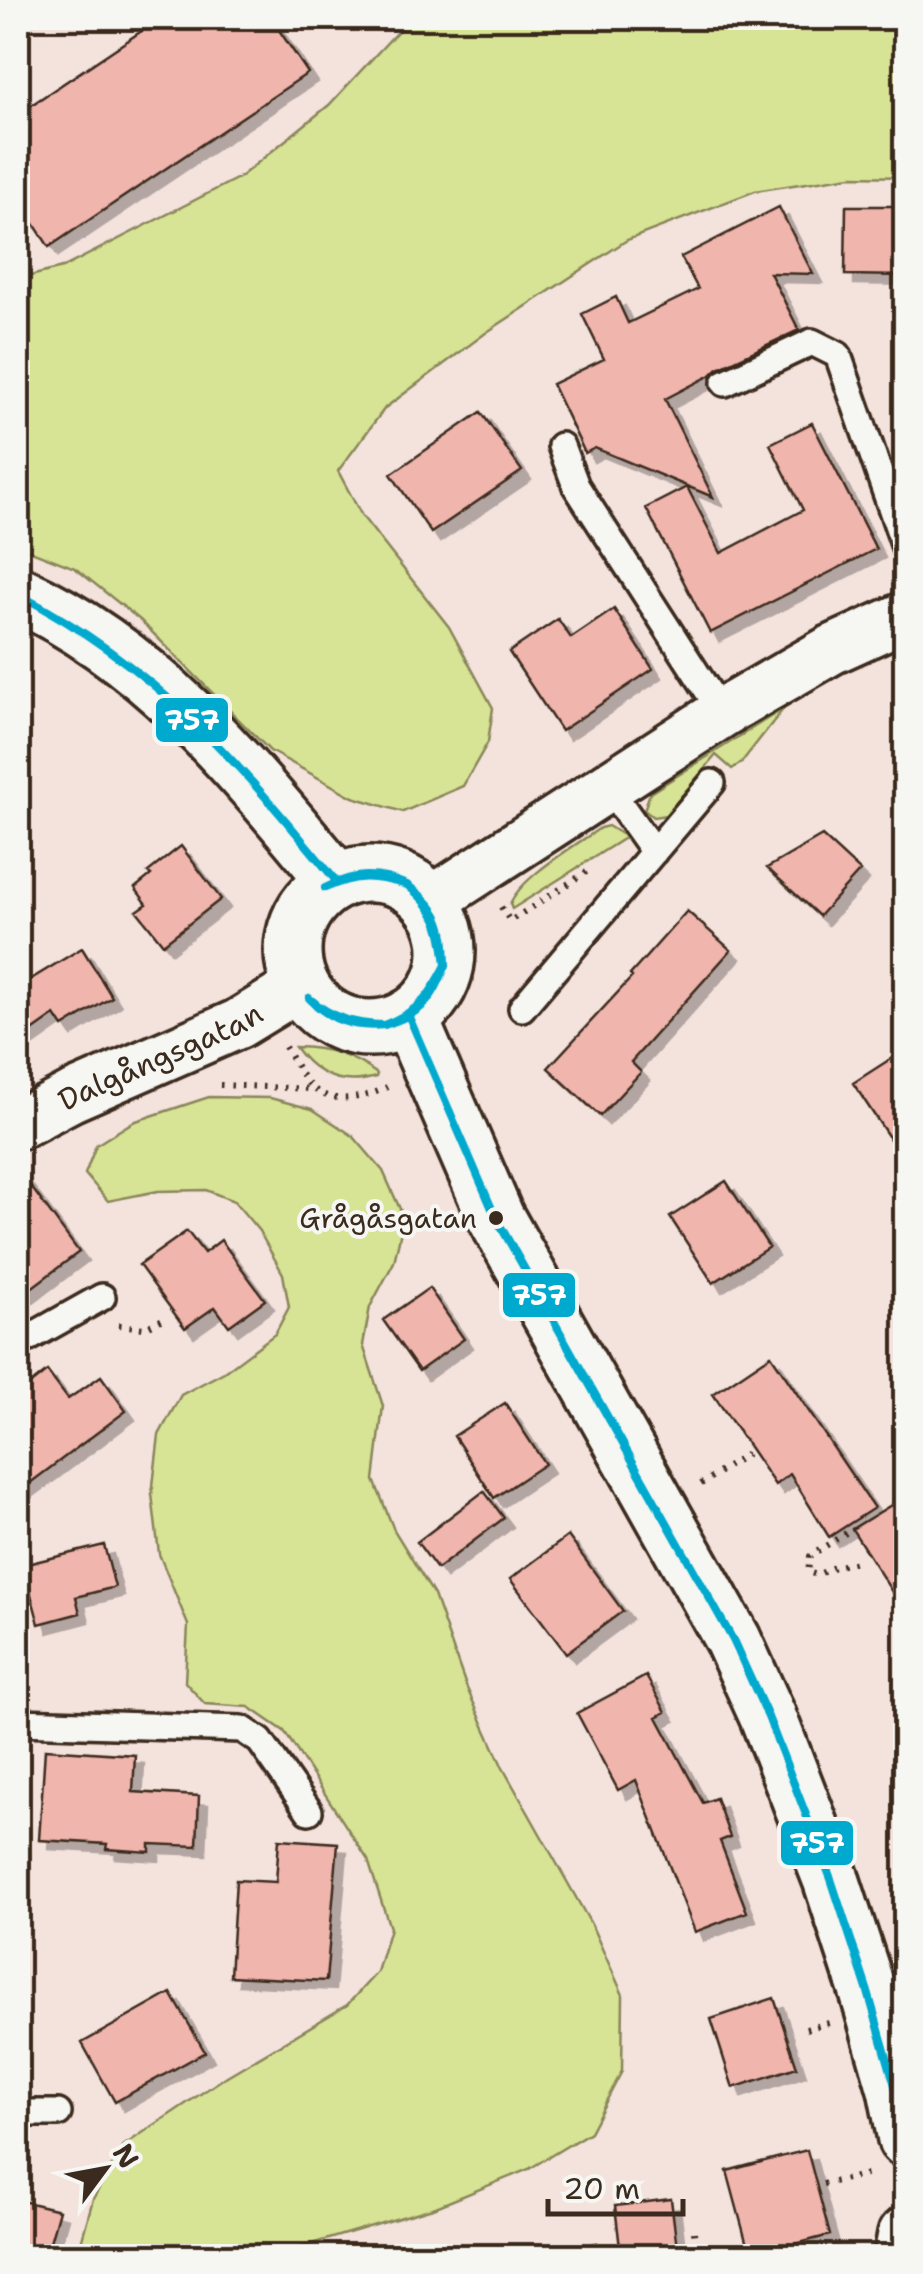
<svg xmlns="http://www.w3.org/2000/svg" width="923" height="2274" viewBox="0 0 923 2274" font-family="'Shantell Sans',sans-serif">
<style>
.green{fill:#d7e395;stroke:#89865a;stroke-width:2.5}
.building{fill:#f0b5ad;stroke:#3b2a1e;stroke-width:2.5;filter:url(#shadow)}
.lines{fill:none;stroke-linecap:round;stroke-linejoin:round}
.lane-casing{stroke:#3b2a1e;stroke-width:32}
.street-casing{stroke:#3b2a1e;stroke-width:55}
.secondary-casing{stroke:#3b2a1e;stroke-width:62}
.path{stroke:#3b2a1e;stroke-width:6;stroke-dasharray:2.5 8;stroke-linecap:butt}
.lane{stroke:#f6f6f2;stroke-width:25}
.street{stroke:#f6f6f2;stroke-width:48}
.secondary{stroke:#f6f6f2;stroke-width:55}
.bus-1-casing{stroke:#f6f6f2;stroke-width:15}
.bus-1{stroke:#00a9ce;stroke-width:8}
.bus-dot{fill:#3b2a1e;stroke:#f6f6f2;stroke-width:4}
.labels{text-anchor:middle;stroke-width:8;stroke-linejoin:round;paint-order:stroke}
.bus-label{font-size:28px;fill:#3b2a1e;stroke:#f6f6f2;text-anchor:end}
.street-label{font-size:30px;fill:#3b2a1e;stroke:#f6f6f2}
.line-badge{stroke:#f6f6f2;stroke-width:4}
.badge-label{font-size:28px;text-anchor:middle;font-weight:bold;fill:#fff}
</style>
<defs>
<filter id="shadow"><feDropShadow dx="9" dy="9" stdDeviation="0" flood-color="#0004"/></filter>
</defs>
<rect width="100%" height="100%" fill="#f4e2dd"/>
<filter id="ink" filterUnits="userSpaceOnUse"><feTurbulence type="fractalNoise" baseFrequency=".01" numOctaves="2"/><feDisplacementMap in="SourceGraphic" scale="20" xChannelSelector="R" yChannelSelector="G"/><feConvolveMatrix kernelMatrix="1 2 1 2 8 2 1 2 1" color-interpolation-filters="sRGB"/></filter>
<g filter="url(#ink)">
<path class="green" d="M410,18H905L906,177L851,176L755,191L627,240L487,332L385,408L338,471L362,516L449,627L493,708L488,742L463,786L403,812L353,797L270,751L140,620L75,568L18,546V279L62,268L240,177L329,105Z
M784,708L741,763L732,769L716,755L666,815L653,817L644,810L650,793Z
M608,826L626,837L512,909L510,904C522,876 575,846 600,828Z
M295,1047C326,1047 353,1055 377,1074L376,1077C342,1087 315,1075 295,1047Z
M209,1097L270,1098L312,1109L353,1136L383,1171L404,1218L394,1262L370,1307L363,1345L383,1406L374,1480L394,1530L434,1595L466,1686L503,1768L591,1924L623,1995L622,2071L590,2132L529,2169L436,2207L271,2256H81L79,2250L93,2199L123,2146L227,2076L347,2005L377,1972L390,1928L368,1860L284,1731L249,1707L205,1704L185,1682L188,1625L159,1554L152,1494L159,1435L181,1395L224,1372L275,1334L289,1307L283,1274L259,1231L234,1201L206,1190L158,1191L108,1201L85,1174L96,1145L133,1122Z"/>
<path class="building" d="M161,18H271L308,73L49,247L18,199V114Z
M846,206H906V276L845,275Z
M779,207L813,274L770,273L799,330L718,368L711,375L665,399L713,497L595,448L585,453L552,384L604,359L582,314L616,297L628,323L698,289L681,257Z
M481,412L522,471L431,533L391,474Z
M812,423L876,549L710,633L646,508L687,487L721,553L803,510L770,444Z
M614,609L653,669L561,731L509,652L558,619L571,638Z
M822,836L860,871L819,916L767,868Z
M181,846L221,899L163,944L137,911L147,904L135,888L151,875L148,872Z
M687,911L731,950L631,1062L641,1072L600,1116L548,1068L632,977L630,975Z
M82,948L112,997L63,1027L55,1015L18,1041V987Z
M906,1049V1163L853,1083Z
M18,1169L79,1252L18,1298Z
M726,1181L769,1247L713,1283L670,1217Z
M187,1231L204,1253L221,1240L265,1300L229,1326L215,1307L185,1328L139,1265Z
M429,1288L464,1339L419,1371L383,1320Z
M771,1355L874,1508L829,1537L790,1474L775,1485L713,1394Z
M47,1371L68,1399L101,1376L126,1411L18,1492V1394Z
M505,1403L545,1464L494,1498L454,1436Z
M484,1491L504,1518L437,1569L417,1542Z
M906,1496V1614L852,1529Z
M568,1536L623,1611L566,1653L510,1579Z
M104,1545L115,1587L76,1597L80,1613L39,1624L23,1565Z
M646,1676L666,1712L657,1717L703,1803L716,1798L730,1837L720,1841L747,1912L695,1932L636,1780L618,1790L577,1713Z
M45,1749L135,1755L133,1792L199,1796L197,1846L150,1844V1852L106,1849L107,1844L39,1840Z
M279,1839L338,1843L326,1981L230,1976L236,1880L276,1882Z
M171,1993L205,2052L115,2102L82,2043Z
M774,1998L797,2067L733,2088L711,2019Z
M807,2150L830,2235L750,2256L727,2171Z
M671,2199L678,2256H621L615,2206Z
M18,2200L59,2210L46,2256H18Z"/>
<g class="lines">
<defs>
<path id="lane" d="M725,383L812,342L838,355L906,550
M561,446L576,486L722,713
M608,787L654,852
M522,1008L712,783
M18,1344L102,1297
M18,1722L242,1729L260,1741L309,1811
M18,2113H58"/>
<g id="street">
<path d="M430,902L722,713L831,650L906,616"/>
<path id="s1" d="M18,1125L71,1097L238,1024L300,986"/>
</g>
<path id="secondary" d="M18,594C152,655 244,770 336,881
M293 951a77 77 0 1 1 154 0a77 77 0 1 1-154 0Z
M409,1017L496,1218L733,1640L768,1717L831,1879L868,1992L896,2089L906,2139
M902,2256L906,2235"/>
</defs>
<use href="#lane" class="lane-casing"/>
<use href="#street" class="street-casing"/>
<use href="#secondary" class="secondary-casing"/>
<path class="path" d="M501,907L510,921L591,869
M285,1047C293,1060 301,1077 312,1087C332,1106 366,1098 387,1087
M220,1085L312,1089
M119,1325L145,1328L165,1318
M701,1484L750,1452
M846,1533L810,1556L808,1572L817,1575L834,1567L861,1561
M806,2029L829,2023
M823,2184L870,2174
M694,2232L697,2256
M595,2242L597,2256"/>
<use href="#lane" class="lane"/>
<use href="#street" class="street"/>
<use href="#secondary" class="secondary"/>
<defs>
<path id="bus-1" d="M18,594C157,667 238,762 336,881
M407,885C441,909 445,924 446,965
M407,885C438,910 442,926 446,965
M325,888C353,873 377,872 407,885
M325,888C357,874 373,875 407,885
M309,998C333,1019 353,1024 384,1025
M309,998C330,1021 354,1028 384,1025
M409,1017L496,1218L733,1640L768,1717L831,1879L868,1992L896,2089L906,2137
M384,1025C423,1013 431,1002 446,965
M384,1025C419,1011 429,998 446,965"/>
</defs>
<use href="#bus-1" class="bus-1-casing"/>
<use href="#bus-1" class="bus-1"/>
</g>
</g>
<circle class="bus-dot" cx="496" cy="1218" r="9"/>
<g class="labels">
<g class="bus-label">
<text x="477" y="1228">Grågåsgatan</text>
</g>
<g class="street-label">
<text dy="10" stroke="none"><textPath href="#s1" startOffset="158">Dalgångsgatan</textPath></text>
</g>
</g>
<g class="line-badge">
<rect x="154" y="696" width="76" height="48" rx="10" fill="#00a9ce"/>
<rect x="501" y="1271" width="76" height="48" rx="10" fill="#00a9ce"/>
<rect x="779" y="1819" width="76" height="48" rx="10" fill="#00a9ce"/>
</g>
<g class="badge-label">
<text x="192" y="730">757</text>
<text x="539" y="1305">757</text>
<text x="817" y="1853">757</text>
</g>
<rect width="923" height="2274" fill="none" stroke="#f6f6f2" stroke-width="60"/>
<rect x="30" y="30" width="863" height="2214" fill="none" stroke="#3b2a1e" stroke-width="4" filter="url(#ink)"/>
<g transform="translate(105 2169) rotate(58)" stroke="#f6f6f2" stroke-width="8" paint-order="stroke">
<path d="M0-8L18 38L0 25L-18 38Z" fill="#3b2a1e"/>
<text y="-15" font-size="28" font-weight="bold" text-anchor="middle" fill="#3b2a1e">N</text>
</g>
<path d="M548 2199v15h135v-15" fill="none" stroke="#3b2a1e" stroke-width="5"/>
<text x="563" y="2199" font-size="30" fill="#3b2a1e" stroke="#f6f6f2" stroke-width="8" paint-order="stroke">20 m</text>
</svg>
